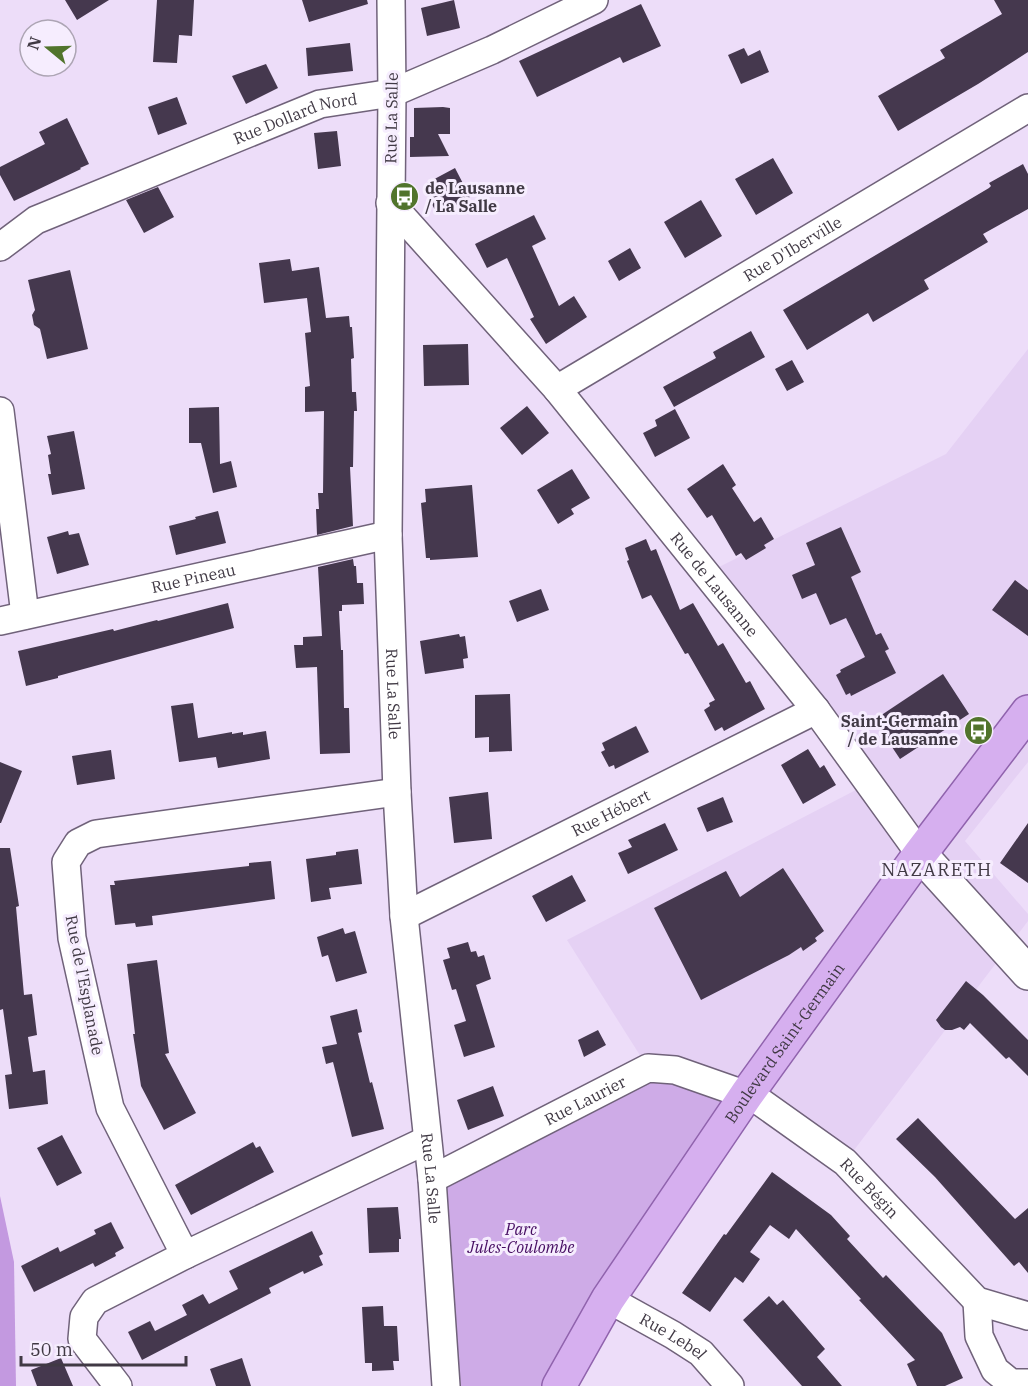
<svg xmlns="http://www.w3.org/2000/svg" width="1028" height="1386" viewBox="0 0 1028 1386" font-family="'IBM Plex Serif',serif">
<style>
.built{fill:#e5d1f4}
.green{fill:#ceabe7}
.forest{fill:#c399e0}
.building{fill:#45384e}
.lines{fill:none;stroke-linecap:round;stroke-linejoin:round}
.minor-casing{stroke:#70627a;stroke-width:30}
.tertiary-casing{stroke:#70627a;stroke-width:36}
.primary-casing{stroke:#9063ad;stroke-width:36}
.minor{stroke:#fff;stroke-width:27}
.tertiary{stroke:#fff;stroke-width:33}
.primary{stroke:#d6afef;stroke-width:33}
.labels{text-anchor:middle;stroke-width:6;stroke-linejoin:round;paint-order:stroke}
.street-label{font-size:16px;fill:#403944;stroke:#f6edfe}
.poi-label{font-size:16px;font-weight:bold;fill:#403944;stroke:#f6edfe;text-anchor:start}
.park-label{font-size:16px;font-style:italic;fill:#460d62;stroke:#f6edfe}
.neighbourhood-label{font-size:18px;letter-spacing:1.5px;fill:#403944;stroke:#f6edfe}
</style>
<rect width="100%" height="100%" fill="#edddf9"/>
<path class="built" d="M1028,349V762L965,841L1028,914V921L845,1162L755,1098L648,1068L567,940L879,778L711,571L946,454Z"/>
<path class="green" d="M648,1068L747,1094L559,1386H446L432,1179Z"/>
<path class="forest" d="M0,1196L14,1262L16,1386H0Z"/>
<path class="building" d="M65,0H109L77,20Z
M157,0H194L192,36L179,35L177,63L153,62Z
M302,0H367L368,4L309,22Z
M454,0L460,28L427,36L421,8Z
M994,0H1028V52L978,84L898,131L878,96L945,58L940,50L1002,14Z
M641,4L661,46L623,63L620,57L537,97L519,61Z
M350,43L353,71L308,76L306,48Z
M744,48L748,56L760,50L769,72L741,84L728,55Z
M266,64L278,88L246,104L232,76Z
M177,97L187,124L158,135L148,107Z
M443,107L450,108V134H438L449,156L410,157V137H414V108Z
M67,118L89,164L80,168L81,169L14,201L0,175V167L45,144L39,132Z
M337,131L341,166L318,169L314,133Z
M773,158L793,193L756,215L735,179Z
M1023,164L1028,174V209L983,234L988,242L924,280L929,289L873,322L868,313L807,350L783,310L989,188L991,186L989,183Z
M455,168L470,197L443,212L440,207L435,210L424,189L429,187L427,183Z
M158,187L174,217L144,233L126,200Z
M701,200L722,236L685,258L664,222Z
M534,215L546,239L532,246L559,306L574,296L587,317L546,344L530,319L534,317L507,258L487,268L475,244Z
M630,248L641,268L619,281L608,261Z
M290,259L292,271L319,267L326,318L349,316L350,327H352L354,358L351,359L352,392H356L357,411H354L353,467H350L353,526L317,535L316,509H319L318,493H323L324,411L305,412V387L310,386L305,333L311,332L307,298L264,303L259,263Z
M70,270L88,349L47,359L40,329L34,325L32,315L35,310L28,280Z
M751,331L765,357L674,407L663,387L716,358L713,352Z
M468,344L469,385L424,386L423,345Z
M792,360L804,382L787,391L775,369Z
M527,406L549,433L522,455L500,428Z
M219,407L220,464L231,461L237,487L213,493L201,443H189V408Z
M675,409L690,438L655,457L643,433L657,426L655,420Z
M74,431L85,489L52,495L48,474H51L48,455L51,454L47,436Z
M723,464L736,485L732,488L754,522L761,517L774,539L764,545L766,548L746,560L741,553L736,556L712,515L707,518L687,489Z
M572,469L590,498L571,509L574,514L558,524L537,490Z
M472,485L478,557L430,560V558H426L421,503L426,502L425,489Z
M218,511L226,543L176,555L169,526L196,519L195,517Z
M841,527L861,572L851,577L876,635L881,633L889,649L885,651L896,673L851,696L850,693L846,695L836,675L841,672L840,670L865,657L846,618L830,625L816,593L802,599L792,575L815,565L806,543Z
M68,531L69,535L79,533L89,565L57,574L47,537Z
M646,539L651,551L656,549L680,610L693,603L718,646L723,643L746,683L750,681L765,709L724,731L722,727L715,731L704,710L710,706L709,703L715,700L688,653L685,654L651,595L642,599L627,561L629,560L625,548Z
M353,559L354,566H356L357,583H363L364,604L342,605V611H339L341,650H343L344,708H349L350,753L320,754L317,667L296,668L294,645H303V637L322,636L318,567Z
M1015,580L1028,590V636L992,610Z
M541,589L549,610L517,622L509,601Z
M228,603L234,628L58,676V678L26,686L18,651L113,629L114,631L157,620L158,621Z
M459,634L460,637L465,636L468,658L463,659L464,668L425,674L420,641Z
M943,674L969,714L900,759L874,720Z
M510,694L512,751L489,752V737L475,738V695Z
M193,703L198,738L232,732V734L243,732V735L266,731L270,759L218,768L216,757L179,762L171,706Z
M636,726L649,752L615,769L614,765L609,767L601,752L605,750L602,743Z
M808,749L820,768L824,765L836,785L803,804L781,765Z
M111,750L115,779L77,785L72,756Z
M0,762L22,771L1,823H0Z
M488,792L492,839L454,843L449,797Z
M723,797L733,822L707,832L697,808Z
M665,823L678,850L628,874L618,853L632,847L628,840Z
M1028,823V883L1000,863Z
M0,848H10L19,906L16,907L24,995L32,994L37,1035L28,1037L33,1072L45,1070L48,1104L9,1109L5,1075L12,1074L3,1009L0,1010Z
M358,849L362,884L329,888L331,899L311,902L306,859L336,855V852Z
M271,861L275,899L152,916L153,925L136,927L135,923L115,925L110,885H115L114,881L249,866V863Z
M783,868L824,931L815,938L817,941L803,951L801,947L789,955L701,1000L654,908L726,871L740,897Z
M572,875L586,901L546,922L532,896Z
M343,928L345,934L355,931L367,973L336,982L328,955L322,957L317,937Z
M468,942L471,952L476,951L478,957L484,955L491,979L476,985L495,1047L464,1057L454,1025L466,1021L456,989L452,990L443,960L450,958L447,948Z
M157,960L169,1053L165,1054L196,1113L164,1130L141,1086L133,1034H135L127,964Z
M966,981L983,995L1028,1040V1076L1009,1057L1006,1059L970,1023L964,1030L960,1027L952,1030H945L941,1027L936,1020Z
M357,1009L362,1032L358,1033L370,1083L372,1082L384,1129L352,1137L333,1062L326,1064L322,1047L337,1044L330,1016Z
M598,1030L606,1045L584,1057L578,1040Z
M493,1086L504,1116L468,1130L457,1100Z
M918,1118L1015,1219L1028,1208V1273L1019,1262L1014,1266L935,1177L896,1139Z
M62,1135L82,1173L57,1186L37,1148Z
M253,1142L256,1148L260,1146L274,1172L191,1215L175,1185Z
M772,1172L831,1215L850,1236L847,1239L883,1278L886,1275L942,1333L963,1378L945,1386H917L907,1364L915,1360L859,1300L861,1299L796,1229L789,1239L770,1225L750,1252L760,1259L743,1283L735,1277L710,1312L682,1293L724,1234L726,1235Z
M398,1207L401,1239H399V1252L369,1253L367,1208Z
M111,1222L124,1248L115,1253L116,1256L95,1267L93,1263L34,1292L21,1266L58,1247L60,1252L96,1234L94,1230Z
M312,1231L323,1254L319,1256L323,1265L304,1274L303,1271L269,1288L271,1293L142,1360L128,1332L150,1321L155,1331L187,1315L182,1305L203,1294L209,1304L238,1289L229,1271Z
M769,1296L777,1305L783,1300L825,1349L817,1357L842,1386H802L743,1320Z
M383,1306L384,1326H397L399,1361H393L394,1370L372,1371V1363H365L362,1307Z
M61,1358L73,1386H37L31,1370Z
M242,1358L251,1386H216L210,1369Z"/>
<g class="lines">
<defs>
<g id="minor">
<path id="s1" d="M391,0L392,93L388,535L397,792L404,916L432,1179L446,1386"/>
<path id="s2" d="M390,203L557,389L816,710L920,854"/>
<path id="s3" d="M0,247L36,220L320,104L392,93L492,50L594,0"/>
<path id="s4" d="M557,389L1028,108"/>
<path d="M0,411L25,615"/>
<path id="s5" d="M0,621L388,535"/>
<path id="s6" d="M404,916L816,710"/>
<path id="s7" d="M432,1179L648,1068L675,1070L755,1098L845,1162L977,1301L1028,1316"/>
<path d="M185,1255L110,1108L72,938L66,862L78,843L96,834L397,792"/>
<path id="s8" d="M608,1299L673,1335L701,1353L730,1386"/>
<path d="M977,1301L979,1336L995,1370L1011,1383H1028"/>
<path d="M118,1386L82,1339L84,1317L95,1301L185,1255L427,1140"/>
</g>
<path id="tertiary" d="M920,854L1028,973"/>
<g id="primary">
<path id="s9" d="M559,1386L608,1299L747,1094L920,854L1028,712"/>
</g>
</defs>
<use href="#minor" class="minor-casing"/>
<use href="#tertiary" class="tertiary-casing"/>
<use href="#primary" class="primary-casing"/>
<use href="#minor" class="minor"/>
<use href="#tertiary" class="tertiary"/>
<use href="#primary" class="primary"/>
</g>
<defs>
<symbol id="bus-disc" viewBox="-11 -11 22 22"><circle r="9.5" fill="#51742c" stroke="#f6edfe"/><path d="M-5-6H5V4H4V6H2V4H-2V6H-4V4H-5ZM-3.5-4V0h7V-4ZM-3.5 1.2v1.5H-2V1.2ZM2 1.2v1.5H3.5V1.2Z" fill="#fff"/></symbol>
</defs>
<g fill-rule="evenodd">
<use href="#bus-disc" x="388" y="180" width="33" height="33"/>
<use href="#bus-disc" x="962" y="714" width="33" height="33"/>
</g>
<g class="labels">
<g class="street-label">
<text transform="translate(391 118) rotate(-89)" y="6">Rue La Salle</text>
<text dy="6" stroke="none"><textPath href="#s3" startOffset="324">Rue Dollard Nord</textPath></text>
<text dy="6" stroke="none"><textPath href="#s4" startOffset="274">Rue D'Iberville</textPath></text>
<text dy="6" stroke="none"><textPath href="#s5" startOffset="198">Rue Pineau</textPath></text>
<text dy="6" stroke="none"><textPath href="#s2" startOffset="501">Rue de Lausanne</textPath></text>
<text dy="6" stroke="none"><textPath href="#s1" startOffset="694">Rue La Salle</textPath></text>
<text dy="6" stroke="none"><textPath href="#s6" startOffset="231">Rue Hébert</textPath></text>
<text transform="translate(85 985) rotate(79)" y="6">Rue de l'Esplanade</text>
<text dy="6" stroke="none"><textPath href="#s9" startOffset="411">Boulevard Saint-Germain</textPath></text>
<text dy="6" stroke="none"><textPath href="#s7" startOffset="172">Rue Laurier</textPath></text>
<text dy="6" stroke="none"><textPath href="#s1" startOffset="1180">Rue La Salle</textPath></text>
<text dy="6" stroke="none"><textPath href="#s7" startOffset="501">Rue Bégin</textPath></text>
<text dy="6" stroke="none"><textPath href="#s8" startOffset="75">Rue Lebel</textPath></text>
</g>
<g class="poi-label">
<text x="425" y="194">de Lausanne<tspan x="425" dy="18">/ La Salle</tspan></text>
<text x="958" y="727" text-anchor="end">Saint-Germain<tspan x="958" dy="18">/ de Lausanne</tspan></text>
</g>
<g class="park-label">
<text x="521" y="1235">Parc<tspan x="521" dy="18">Jules-Coulombe</tspan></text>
</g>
<g class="neighbourhood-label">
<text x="937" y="876">NAZARETH</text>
</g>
</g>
<g transform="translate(48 48) rotate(289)"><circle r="28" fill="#f6edfe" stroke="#ada5b4" stroke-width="1.5"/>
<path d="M0-4.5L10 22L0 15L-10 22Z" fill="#51742c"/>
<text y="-9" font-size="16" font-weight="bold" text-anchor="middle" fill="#403944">N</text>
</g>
<path d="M21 1356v9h165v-9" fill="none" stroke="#403944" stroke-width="3"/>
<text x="30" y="1356" font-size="18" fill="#403944" stroke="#f6edfe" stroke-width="4.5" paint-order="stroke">50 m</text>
</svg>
